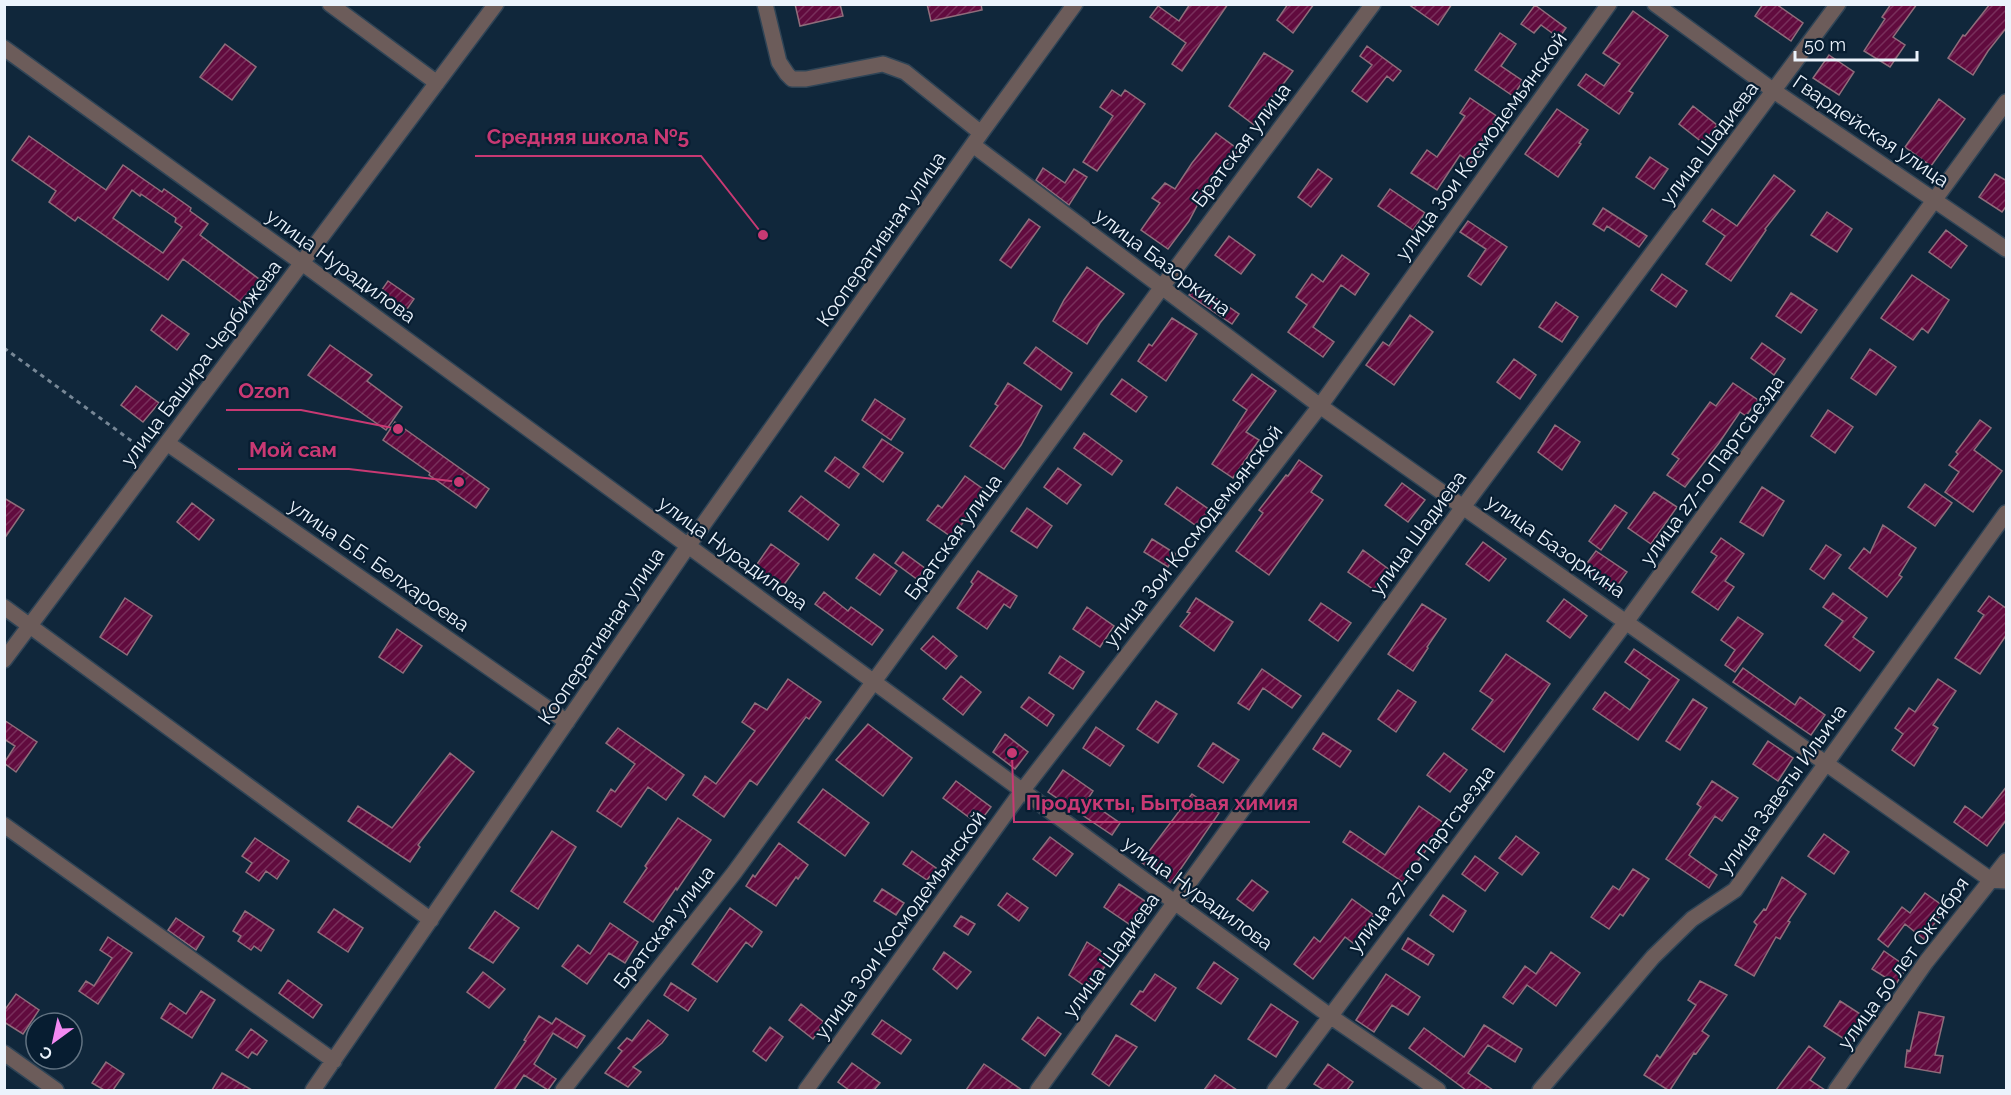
<svg xmlns="http://www.w3.org/2000/svg" width="2011" height="1095" viewBox="0 0 2011 1095" font-family="Raleway,sans-serif">
<style>
.building{fill:url(#building-hatch);stroke:#8f6d7b;stroke-width:1.5;fill-rule:evenodd}
.lines{fill:none;stroke-linecap:round;stroke-linejoin:round}
.minor-casing{stroke:#2f4456;stroke-width:18}
.path{stroke:#778796;stroke-width:3;stroke-dasharray:4.5 4.5;stroke-linecap:butt}
.minor{stroke:#6c5c5a;stroke-width:15}
.labels{text-anchor:middle;stroke-width:4.5;stroke-linejoin:round;paint-order:stroke}
.street-label{font-size:20px;fill:#ebf3fc;stroke:#071d31}
.leader{fill:none;stroke:#c83973;stroke-width:2}
.callout-dot{fill:#c83973;stroke:#071d31;stroke-width:2}
.callout-label{font-size:21px;text-anchor:middle;font-weight:bold;fill:#c83973;stroke:#071d31;stroke-width:4.5;stroke-linejoin:round;paint-order:stroke}
</style>
<defs>
<pattern id="building-hatch" width="6" height="6" patternUnits="userSpaceOnUse" patternTransform="scale(1.5)"><rect width="6" height="6" fill="#610b3e"/><path d="M-1 1l2-2M0 6l6-6M5 7l2-2" fill="none" stroke="#782f5b"/></pattern>
</defs>
<rect width="100%" height="100%" fill="#10273b"/>
<path class="building" d="M795,4H840L843,16L800,26Z
M927,4H981L982,10L931,21Z
M1190,4H1228L1182,71L1172,64L1186,43L1150,17L1158,6L1179,21Z
M1288,4H1314L1293,33L1277,20Z
M1408,4H1452L1438,25Z
M1763,4H1776L1803,23L1791,41L1755,16Z
M1891,4H1917L1893,37L1905,45L1890,67L1864,51L1885,19L1882,17Z
M1990,4H2007V27L1988,51L1973,75L1948,58L1963,35L1965,36Z
M1535,5L1566,28L1559,38L1541,25L1534,33L1521,24Z
M1633,11L1668,36L1629,91L1633,93L1619,114L1578,85L1586,74L1604,86L1620,64L1603,53Z
M1500,33L1516,44L1501,66L1523,81L1513,96L1475,70Z
M225,44L256,67L232,100L200,77Z
M1367,46L1401,71L1393,81L1387,76L1367,102L1352,91L1372,65L1360,56Z
M1264,53L1293,71L1278,91L1277,90L1254,125L1229,106Z
M1829,55L1854,72L1839,95L1813,78Z
M1112,90L1121,96L1125,90L1145,104L1097,171L1083,162L1113,116L1100,107Z
M1470,98L1498,117L1482,141L1485,143L1471,163L1460,155L1437,190L1411,173L1427,150L1437,157L1465,116L1460,113Z
M1939,99L1965,119L1931,166L1905,147Z
M1693,106L1717,125L1703,143L1679,124Z
M1557,109L1588,130L1579,143L1581,144L1558,177L1525,154Z
M1216,133L1239,150L1225,167L1224,166L1198,204L1189,221L1168,249L1141,230L1160,203L1152,198L1165,183L1175,189L1192,163Z
M29,136L106,190L123,165L162,192L164,189L191,208L190,211L208,224L200,235L263,282L246,306L183,259L168,280L78,217L75,221L49,202L56,191L12,160ZM132,190L140,196L141,194L176,218L175,222L182,227L163,253L113,218Z
M1650,157L1668,169L1654,189L1636,177Z
M1043,168L1065,183L1074,169L1087,177L1069,205L1036,180Z
M1318,169L1332,179L1311,207L1298,197Z
M1995,174L2007,181V205L2002,212L1979,197Z
M1774,175L1795,191L1765,229L1766,230L1731,281L1706,264L1725,236L1703,221L1712,209L1737,226Z
M1390,189L1425,213L1413,230L1378,206Z
M1603,208L1647,236L1639,247L1607,226L1604,231L1593,224Z
M1827,212L1852,229L1837,252L1811,235Z
M1029,219L1040,227L1011,268L1000,260Z
M1468,221L1507,247L1481,285L1468,276L1486,249L1460,232Z
M1946,230L1967,246L1951,268L1929,252Z
M1229,236L1255,255L1241,274L1215,255Z
M1342,255L1369,274L1355,295L1341,285L1313,327L1334,342L1323,357L1288,332L1307,305L1296,297L1312,274L1323,282Z
M1087,267L1124,294L1100,323L1087,344L1053,321L1064,300Z
M1662,274L1687,291L1676,307L1651,290Z
M1912,275L1949,300L1928,333L1922,328L1913,340L1881,318Z
M388,281L414,299L405,312L379,294Z
M1196,284L1239,314L1232,324L1189,295Z
M1791,293L1817,310L1801,333L1776,316Z
M1556,302L1578,317L1562,342L1539,327Z
M162,315L189,334L177,350L151,330Z
M1410,315L1433,332L1394,385L1366,365L1383,342L1389,346Z
M1172,318L1197,334L1166,381L1138,361L1149,344L1152,346Z
M1762,343L1785,359L1774,375L1751,358Z
M330,345L372,375L367,381L402,407L386,430L308,375Z
M1036,347L1072,373L1061,390L1024,363Z
M1870,349L1896,367L1876,395L1851,378Z
M1514,359L1536,375L1520,399L1497,382Z
M1252,374L1276,391L1246,432L1259,440L1233,478L1212,464L1247,410L1233,400Z
M1122,379L1147,397L1136,412L1111,394Z
M1008,383L1042,406L1021,445L1004,469L970,446L998,406L995,404Z
M1733,383L1758,400L1746,416L1740,412L1719,443L1685,487L1667,475L1679,459L1672,454L1710,402L1716,406Z
M136,386L159,403L143,422L121,405Z
M875,399L905,419L891,440L862,420Z
M1828,410L1853,427L1835,453L1811,436Z
M1980,420L1991,428L1974,450L2002,471L1973,512L1945,492L1959,472L1949,465L1958,454L1956,452Z
M395,422L489,489L476,508L429,475L430,473L383,440Z
M1555,425L1580,442L1562,470L1538,452Z
M1084,433L1122,461L1112,475L1074,448Z
M882,439L903,453L883,482L863,467Z
M835,457L859,474L849,488L825,471Z
M1299,460L1322,476L1311,492L1323,500L1269,575L1236,551L1263,513L1259,510L1286,475L1288,476Z
M1058,468L1081,485L1067,504L1044,487Z
M965,476L990,494L976,514L971,510L953,538L927,520L938,505L942,508Z
M1402,483L1425,500L1408,522L1385,505Z
M1925,484L1952,503L1935,526L1908,507Z
M1177,487L1210,510L1198,527L1165,504Z
M1762,487L1784,501L1763,536L1740,522Z
M1654,492L1677,507L1651,544L1628,528Z
M801,496L839,525L828,540L789,511Z
M4,498L24,510L4,539Z
M192,503L214,520L199,540L177,522Z
M1615,505L1627,513L1601,550L1589,541Z
M1027,508L1052,526L1037,548L1011,531Z
M1883,525L1916,548L1899,575L1902,577L1887,597L1849,568L1864,548L1870,553Z
M1721,538L1744,554L1725,581L1734,587L1718,610L1692,592L1717,556L1711,552Z
M1152,539L1176,554L1168,567L1144,552Z
M1483,542L1506,559L1489,581L1466,564Z
M771,544L799,564L783,586L755,567Z
M1826,545L1841,555L1824,579L1810,569Z
M1363,550L1391,571L1376,591L1348,572Z
M1596,551L1627,572L1612,593L1581,571Z
M903,552L926,569L918,580L895,563Z
M874,554L897,571L880,595L856,578Z
M978,571L1017,596L1010,608L1004,604L987,629L957,608L973,584L971,582Z
M824,592L848,611L851,607L883,630L872,645L815,604Z
M1833,593L1867,618L1853,637L1874,652L1860,671L1825,645L1843,621L1823,607Z
M1989,596L2007,609V634L1980,674L1955,658L1984,615L1978,611Z
M125,598L152,616L127,655L100,637Z
M1196,598L1233,622L1214,651L1180,626L1190,613L1187,612Z
M1564,599L1587,616L1570,638L1547,621Z
M1321,603L1351,623L1338,641L1309,620Z
M1422,604L1446,619L1427,647L1428,648L1413,671L1388,654Z
M1087,607L1114,626L1100,647L1073,629Z
M1738,617L1763,634L1735,672L1725,665L1735,650L1721,640Z
M397,629L422,646L403,673L379,657Z
M933,636L957,656L946,669L921,649Z
M1634,649L1679,680L1638,740L1593,709L1605,692L1630,710L1650,680L1625,662Z
M1506,654L1550,684L1504,752L1472,729L1493,700L1480,691Z
M1060,656L1084,672L1073,689L1049,673Z
M1743,668L1795,705L1800,697L1825,715L1811,735L1733,682Z
M1262,669L1301,696L1292,708L1263,688L1249,710L1238,703Z
M961,676L981,692L963,715L943,699Z
M788,679L821,702L809,719L806,717L757,785L750,780L724,817L693,795L705,776L716,784L755,731L742,722L755,703L767,710Z
M1938,679L1956,691L1933,725L1938,728L1914,766L1892,750L1903,734L1895,728L1909,708L1915,712Z
M1398,690L1416,702L1396,732L1378,719Z
M1029,697L1054,715L1047,726L1021,707Z
M1693,699L1707,708L1680,750L1666,741Z
M1156,701L1177,714L1158,743L1137,729Z
M4,720L37,742L16,772L4,763L15,746L4,739Z
M868,724L912,758L883,796L836,760Z
M1096,727L1124,746L1110,766L1083,748Z
M618,728L684,775L666,800L648,787L621,827L597,811L611,789L615,792L635,764L606,743Z
M1323,733L1351,751L1340,767L1313,749Z
M1005,734L1028,752L1015,769L993,752Z
M1768,741L1793,758L1778,781L1753,764Z
M1213,743L1239,760L1223,783L1198,766Z
M450,753L474,772L418,845L420,847L410,862L348,821L358,806L392,828Z
M1444,753L1467,770L1450,792L1427,775Z
M1063,770L1093,791L1087,800L1120,823L1112,835L1048,792Z
M956,781L991,807L978,824L943,798Z
M1712,781L1738,798L1722,821L1715,816L1689,855L1717,875L1709,888L1666,859L1701,807L1697,804Z
M2007,786V819L1987,846L1954,822L1965,806L1982,818Z
M823,789L869,823L845,856L798,822Z
M1192,794L1219,813L1171,883L1141,862Z
M1419,806L1445,824L1403,882L1343,842L1350,831L1385,855Z
M678,818L711,840L677,890L676,888L653,922L624,902L647,868L645,866Z
M552,831L576,847L538,909L511,891Z
M1824,834L1849,852L1834,874L1808,856Z
M1516,836L1539,853L1522,875L1499,858Z
M1050,837L1073,854L1056,876L1033,859Z
M255,838L289,861L277,879L266,871L259,881L246,872L252,863L242,856Z
M779,843L808,865L798,879L796,877L776,906L746,886L753,875L755,877Z
M912,851L936,868L927,880L903,864Z
M1475,856L1498,873L1485,891L1462,874Z
M1633,869L1649,879L1623,916L1620,914L1609,929L1591,917L1613,886L1619,890Z
M1782,877L1806,894L1788,921L1790,922L1780,939L1776,937L1754,976L1735,965L1757,925L1754,922L1764,909L1766,910Z
M1252,880L1268,892L1253,911L1237,899Z
M1119,884L1145,901L1129,924L1104,907Z
M882,889L904,903L896,915L874,901Z
M1007,893L1028,908L1019,921L998,905Z
M1925,893L1946,908L1931,928L1933,930L1925,940L1905,924L1888,947L1878,939L1902,907L1910,913Z
M1443,895L1466,911L1453,932L1430,915Z
M1352,899L1374,915L1353,943L1345,937L1313,979L1294,964L1314,937L1320,942Z
M730,908L762,932L752,947L746,942L717,982L692,964Z
M334,909L363,928L348,952L318,932Z
M245,911L274,930L261,951L254,946L251,950L238,941L241,936L233,931Z
M495,911L519,928L493,963L469,948Z
M961,916L975,924L968,935L954,926Z
M176,918L204,937L196,950L168,930Z
M610,923L638,942L625,963L609,953L587,984L562,966L578,945L590,954Z
M108,937L132,953L98,1004L79,991L86,981L94,986L112,958L100,950Z
M1408,938L1434,955L1428,965L1402,949Z
M1087,942L1111,958L1089,989L1069,975Z
M1884,951L1907,967L1896,984L1872,969Z
M944,952L971,972L957,989L933,969Z
M1551,952L1580,973L1556,1006L1527,985L1513,1004L1503,997L1525,966L1536,974Z
M1214,962L1238,979L1221,1004L1197,988Z
M483,972L505,989L489,1008L467,992Z
M1155,974L1176,988L1155,1021L1131,1004L1140,991L1143,992Z
M1386,974L1420,997L1408,1015L1392,1005L1374,1032L1356,1020Z
M288,980L322,1005L313,1018L279,993Z
M1700,981L1727,995L1702,1031L1709,1036L1696,1054L1694,1053L1670,1090H1668L1644,1075L1657,1055L1660,1058L1696,1005L1688,1000Z
M671,983L696,999L688,1011L664,995Z
M201,991L215,1000L192,1038L161,1018L170,1003L186,1014Z
M16,994L39,1010L23,1034L4,1022V1011Z
M1840,1001L1868,1019L1852,1044L1824,1026Z
M801,1004L825,1023L813,1039L789,1020Z
M1271,1004L1298,1022L1276,1057L1248,1039Z
M1919,1012L1944,1017L1935,1055L1943,1056L1940,1073L1905,1067L1907,1050L1910,1051Z
M539,1016L552,1024L556,1018L585,1036L577,1048L553,1033L534,1064L556,1079L548,1090L524,1075L514,1090H494L526,1041L524,1040Z
M1038,1017L1061,1034L1045,1056L1022,1039Z
M648,1020L668,1035L662,1043L633,1067L641,1072L628,1087L605,1073L622,1051L618,1048L627,1038L632,1041Z
M882,1020L911,1040L901,1054L872,1034Z
M1484,1025L1522,1049L1515,1062L1488,1045L1468,1073L1493,1090H1466L1409,1048L1424,1028L1464,1057Z
M770,1027L783,1037L766,1061L753,1051Z
M251,1029L267,1041L257,1055L252,1052L248,1058L236,1050Z
M1116,1035L1137,1047L1109,1086L1092,1074Z
M1809,1046L1825,1058L1810,1080L1825,1090H1776Z
M106,1062L124,1074L113,1090H104L92,1083Z
M852,1063L880,1083L874,1090H849L838,1082Z
M984,1064L1022,1090H966Z
M1328,1064L1353,1082L1347,1090H1324L1314,1084Z
M222,1073L252,1090H212Z
M1215,1075L1237,1090H1204Z"/>
<g class="lines">
<defs>
<path id="minor" d="M330,4L437,83
M765,4L779,62L787,74L792,79H806L883,64L905,72L981,133
M1655,4L1774,91L2006,249
M4,48L302,263L1330,1016L1438,1090
M973,145L1320,406L1991,880L2006,881
M167,443L567,722
M4,607L431,920
M4,660L496,4
M4,825L334,1061
M4,1053L56,1090
M313,1090L688,546L981,133L1075,4
M563,1090L734,873L1162,287L1373,4
M806,1090L1022,791L1320,406L1609,4
M1038,1090L1463,507L1838,4
M1275,1090L1626,622L2006,102
M1540,1090L1653,957L1692,919L1735,890L2006,513
M1836,1090L1926,962L2006,861"/>
</defs>
<use href="#minor" class="minor-casing"/>
<path class="path" d="M4,348L144,450"/>
<use href="#minor" class="minor"/>
</g>
<g class="labels">
<g class="street-label">
<text transform="translate(1871 131) rotate(34)" y="7">Гвардейская улица</text>
<text transform="translate(1709 143) rotate(-53)" y="7">улица Шадиева</text>
<text transform="translate(1241 145) rotate(-53)" y="7">Братская улица</text>
<text transform="translate(1481 146) rotate(-54)" y="7">улица Зои Космодемьянской</text>
<text transform="translate(881 239) rotate(-55)" y="7">Кооперативная улица</text>
<text transform="translate(1163 262) rotate(37)" y="7">улица Базоркина</text>
<text transform="translate(341 266) rotate(36)" y="7">улица Нурадилова</text>
<text transform="translate(201 363) rotate(-53)" y="7">улица Башира Чербижева</text>
<text transform="translate(1712 470) rotate(-54)" y="7">улица 27-го Партсъезда</text>
<text transform="translate(1418 533) rotate(-54)" y="7">улица Шадиева</text>
<text transform="translate(1193 536) rotate(-52)" y="7">улица Зои Космодемьянской</text>
<text transform="translate(953 537) rotate(-54)" y="7">Братская улица</text>
<text transform="translate(1556 546) rotate(35)" y="7">улица Базоркина</text>
<text transform="translate(733 553) rotate(36)" y="7">улица Нурадилова</text>
<text transform="translate(379 565) rotate(35)" y="7">улица Б.Б. Белхароева</text>
<text transform="translate(601 636) rotate(-56)" y="7">Кооперативная улица</text>
<text transform="translate(1782 789) rotate(-54)" y="7">улица Заветы Ильича</text>
<text transform="translate(1421 859) rotate(-53)" y="7">улица 27-го Партсъезда</text>
<text transform="translate(1198 893) rotate(36)" y="7">улица Нурадилова</text>
<text transform="translate(900 925) rotate(-54)" y="7">улица Зои Космодемьянской</text>
<text transform="translate(664 927) rotate(-52)" y="7">Братская улица</text>
<text transform="translate(1111 955) rotate(-54)" y="7">улица Шадиева</text>
<text transform="translate(1903 963) rotate(-54)" y="7">улица 50 лет Октября</text>
</g>
</g>
<path class="leader" d="M763 235L701 156H475M398 429L301 410H226M459 482L349 469H238M1012 753L1014 822H1310"/>
<g class="callout-dot">
<circle cx="763" cy="235" r="6"/>
<circle cx="398" cy="429" r="6"/>
<circle cx="459" cy="482" r="6"/>
<circle cx="1012" cy="753" r="6"/>
</g>
<g class="callout-label">
<text x="588" y="144">Средняя школа №5</text>
<text x="264" y="398">Ozon</text>
<text x="293" y="457">Мой сам</text>
<text x="1162" y="810">Продукты, Бытовая химия</text>
</g>
<rect width="2011" height="1095" fill="none" stroke="#ebf3fc" stroke-width="12"/>
<g transform="translate(54 1041) rotate(213)"><circle r="28" fill="#071d31" stroke="#627382" stroke-width="1.5"/>
<path d="M0-4.5L10 22L0 15L-10 22Z" fill="#f38af2"/>
<text y="-9" font-size="16" font-weight="bold" text-anchor="middle" fill="#ebf3fc">С</text>
</g>
<path d="M1795 51v9h122v-9" fill="none" stroke="#ebf3fc" stroke-width="3"/>
<text x="1804" y="51" font-size="18" fill="#ebf3fc" stroke="#071d31" stroke-width="4.5" paint-order="stroke">50 m</text>
</svg>
